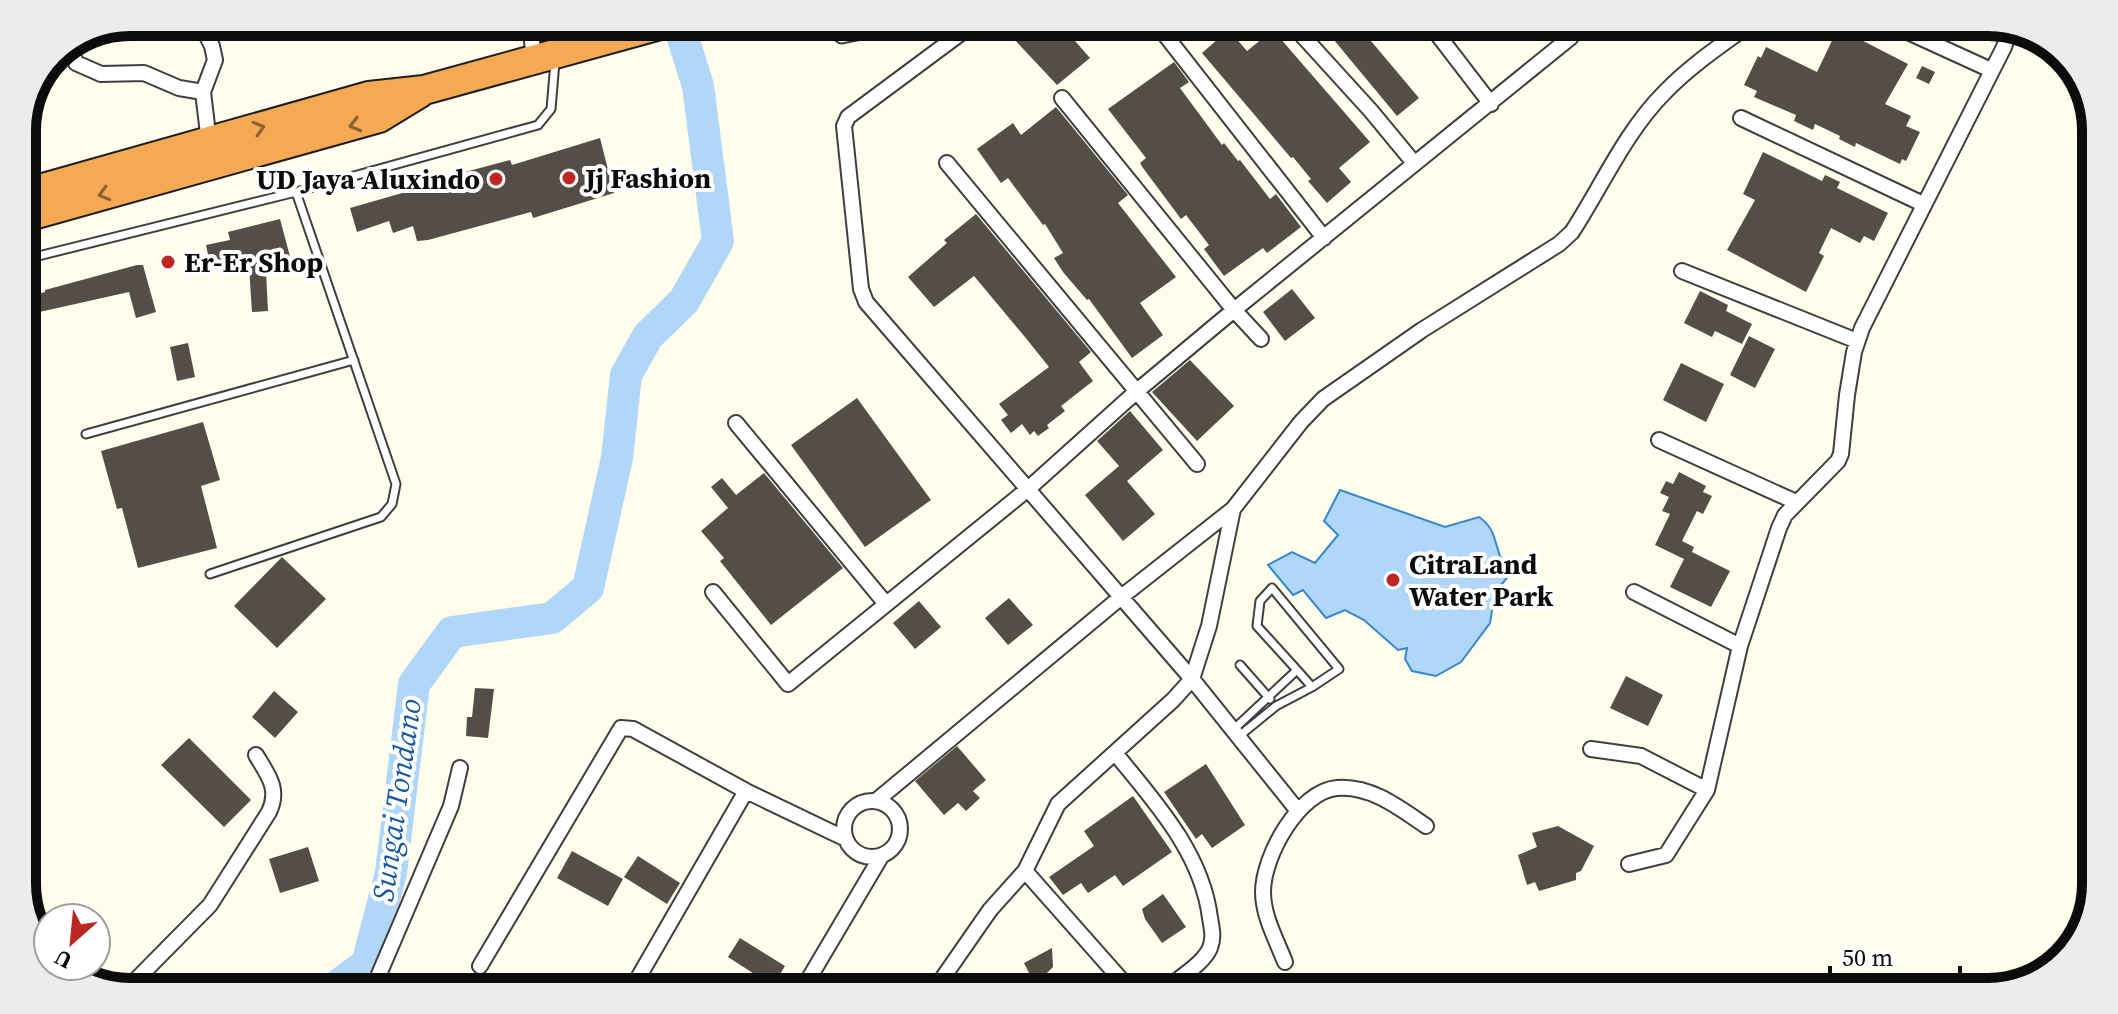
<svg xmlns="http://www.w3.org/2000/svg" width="2118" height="1014" viewBox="0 0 2118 1014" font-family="'Source Serif 4',serif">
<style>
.water{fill:#b0d7f7;stroke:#3687cf;stroke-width:2}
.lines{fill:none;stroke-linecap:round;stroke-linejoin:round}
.river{stroke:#b0d7f7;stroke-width:32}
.building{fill:#554e48}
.lane-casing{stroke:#3f3f3f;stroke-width:11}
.street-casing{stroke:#3f3f3f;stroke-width:18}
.highway-casing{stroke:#1d1d1d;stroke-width:32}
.lane{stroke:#fff;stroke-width:7}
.street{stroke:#fff;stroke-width:14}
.highway{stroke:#f6a953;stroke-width:28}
.oneway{stroke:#8d6233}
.poi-dot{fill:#bd2723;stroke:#fff;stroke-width:3}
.labels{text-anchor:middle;stroke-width:8;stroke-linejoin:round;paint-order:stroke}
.poi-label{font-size:28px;font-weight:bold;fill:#0c0c0c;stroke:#fff;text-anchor:start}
.water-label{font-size:30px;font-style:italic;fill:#15599f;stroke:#fff}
.rim{fill:none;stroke:#0c0c0c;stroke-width:10}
</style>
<rect width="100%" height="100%" fill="#fffdeb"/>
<path class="water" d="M1340,490L1445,527L1479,517C1495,528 1494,540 1500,556C1502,561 1509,566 1514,570L1495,592L1490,623L1461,662L1436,676L1412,671L1405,659L1407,648L1398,650L1364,620L1345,610L1326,618L1303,590L1293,595L1268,565L1292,552L1315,563L1338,535L1324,521Z"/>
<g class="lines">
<path class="river" d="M329,992L367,964L391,873L414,684L452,632L552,618L588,588L617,458L626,375L648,336L684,301L718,241L698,86L678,22"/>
</g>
<path class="building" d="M998,22H1090L1091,28L1068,33L1090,58L1057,85Z
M1204,22H1222L1247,51L1273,30L1370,142L1339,168L1351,182L1327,203L1308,181L1311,179L1293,157L1291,158L1202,53L1218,39Z
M1332,22H1355L1419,98L1397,116L1324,28Z
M1838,28L1908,64L1885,104L1911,116L1906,126L1920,132L1906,161L1902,159L1900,164L1856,143L1855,147L1839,139L1840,136L1815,124L1813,130L1794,121L1796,115L1754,97L1757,91L1744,85L1758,56L1761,58L1766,47L1817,72Z
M1174,62L1189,82L1180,88L1222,145L1224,143L1238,161L1240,160L1270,199L1276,194L1301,227L1267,253L1263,248L1224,276L1204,249L1209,245L1186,215L1181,219L1143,168L1140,163L1146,158L1108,109Z
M1922,66L1935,72L1929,84L1916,78Z
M1056,107L1128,195L1118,203L1176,277L1140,303L1163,335L1132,358L1089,299L1087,300L1063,272L1054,258L1063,253L1045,224L1043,225L1008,178L1001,183L977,149L1013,123L1021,135Z
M600,138L614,193L533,218L531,212L428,240L417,241L413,226L393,233L389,221L357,232L350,208L451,179L450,176L510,160L512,165Z
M1763,152L1822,181L1825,175L1840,182L1837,188L1888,213L1874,241L1864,236L1860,243L1831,228L1819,253L1824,256L1806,292L1727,250L1755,200L1743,194Z
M976,214L1091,352L1079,362L1093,381L1061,406L1065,411L1047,425L1049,428L1038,436L1034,431L1030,435L1022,424L1011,433L1001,420L1008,415L999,404L1049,367L1025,337L974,276L934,307L908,277L947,243L944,240Z
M280,219L292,264L266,271L268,311L252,312L249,267L239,271L236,263L211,269L206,245L230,240L228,232Z
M137,265H143L156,312L136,318L129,292L35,313L30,296L45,292V290Z
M1292,289L1315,318L1285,341L1263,312Z
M1700,291L1728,305L1726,311L1752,324L1742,344L1715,331L1712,337L1684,323Z
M1749,336L1775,349L1755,388L1730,375Z
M188,343L195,377L177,381L170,347Z
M1190,360L1234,406L1197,441L1152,392Z
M1681,363L1724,384L1706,422L1663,400Z
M857,398L931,500L865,547L791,445Z
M1130,411L1163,450L1127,481L1155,514L1123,541L1085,495L1119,466L1097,441Z
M203,422L220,480L201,486L217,548L138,568L122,508L117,509L101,451Z
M1679,472L1706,486L1703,492L1712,496L1703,514L1697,511L1682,541L1694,547L1692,552L1730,571L1711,607L1670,587L1684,559L1655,545L1670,514L1662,511L1669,497L1660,493L1666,481L1673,484Z
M764,473L843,568L771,625L720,561L724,558L701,531L728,508L711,487L722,478L736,495Z
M282,557L326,599L277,648L234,606Z
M1009,598L1033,625L1008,645L985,618Z
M919,601L941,627L915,649L893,623Z
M1626,676L1663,695L1648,726L1610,708Z
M475,688L494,689L488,738L466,736L467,717H472Z
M274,691L298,712L275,738L252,717Z
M189,738L251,800L224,827L161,765Z
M957,746L986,780L973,791L980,798L966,811L958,803L944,815L915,781Z
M1206,764L1245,825L1212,848L1202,834L1196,839L1164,792Z
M1133,796L1172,852L1123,886L1115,875L1088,893L1081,883L1063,895L1049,877L1094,846L1084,831Z
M1558,826L1594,846L1581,871L1576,873V880L1539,891L1535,882L1527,885L1518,855L1537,847L1532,833Z
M308,847L319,881L280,893L269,859Z
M572,851L623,879L608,906L557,878Z
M638,856L680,883L667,904L624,877Z
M1163,894L1186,927L1162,943L1145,919L1142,909Z
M740,938L785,966L773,986L728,957Z
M1052,948L1053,967L1035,985L1024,963Z"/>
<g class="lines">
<defs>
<path id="lane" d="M829,22L833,33L841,39L926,22
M22,260L296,192L538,125L551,109L555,62
M86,434L354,360
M22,439L31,458
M210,574L381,517L392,504L396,484L296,192
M1240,665L1270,699
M1233,730L1297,670L1257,626L1260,601L1272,588L1339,669L1312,687
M1238,737L1276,706L1312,687L1297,670"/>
<path id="street" d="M200,22L212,46L215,60L203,92L209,142
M530,22L534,60
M976,22L848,117L844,126L861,289L866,302L1192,679L1298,811
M1290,22L1371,111L1414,163
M1428,22L1491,104
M1886,22L1991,70
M1166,36L1324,238
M70,47L76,63L101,74L144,73L179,88L203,92
M1062,98L1234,310L1261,339
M1741,118L1923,204
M947,163L1197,464
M1682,271L1857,341
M736,423L886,604
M1659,440L1796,502
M713,592L788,684L1028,489L1137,391L1234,310L1571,37L1559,22
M1634,592L1740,646
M1591,749L1641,756L1707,790
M1115,753C1155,802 1202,853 1210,918C1212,929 1214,938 1210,948C1204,962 1186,973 1174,983
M844 829a28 28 0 1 1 56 0a28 28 0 1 1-56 0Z
M876,801L1120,598L1233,509L1301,422L1323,399L1422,330L1559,244L1572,232C1602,186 1625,132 1665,92C1691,65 1723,44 1753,22
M1629,864L1666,855L1707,790L1740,646L1779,528L1785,515L1838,461L1841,454L1847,395L1854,352L1862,328L2004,47L2011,27
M1025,871L1132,992
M1285,962C1276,939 1263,916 1263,892C1263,856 1299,791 1337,788C1371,785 1401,809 1426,826
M480,966L621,728L633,729L746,791L846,839
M125,991L210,905L269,812C280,789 268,775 256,755
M375,992L374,986L451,806L460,768
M405,992H425
M630,992L746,791
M801,992L882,855
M933,992L990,910L1025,871L1058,804L1173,700L1192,679L1209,626L1233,509"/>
<path id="highway" d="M22,194L369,96L424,90L671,22
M22,218L379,118L420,93"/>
</defs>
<use href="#lane" class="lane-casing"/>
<use href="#street" class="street-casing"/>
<use href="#highway" class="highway-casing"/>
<use href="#lane" class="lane"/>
<use href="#street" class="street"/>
<use href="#highway" class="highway"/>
</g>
<defs><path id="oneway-chevron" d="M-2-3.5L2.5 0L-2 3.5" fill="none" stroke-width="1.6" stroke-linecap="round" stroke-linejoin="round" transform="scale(2)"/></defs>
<g class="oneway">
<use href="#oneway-chevron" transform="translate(355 125) rotate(165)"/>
<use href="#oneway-chevron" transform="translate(259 128) rotate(-16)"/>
<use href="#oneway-chevron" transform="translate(104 194) rotate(164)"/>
</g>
<g class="poi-dot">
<circle cx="569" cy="178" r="8"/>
<circle cx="496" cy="179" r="8"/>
<circle cx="168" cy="262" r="8"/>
<circle cx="1393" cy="580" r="8"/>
</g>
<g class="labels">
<g class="poi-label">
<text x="585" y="188">Jj Fashion</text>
<text x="480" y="189" text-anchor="end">UD Jaya Aluxindo</text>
<text x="184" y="272">Er-Er Shop</text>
<text x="1409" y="574">CitraLand<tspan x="1409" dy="32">Water Park</tspan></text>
</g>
<g class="water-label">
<text transform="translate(397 800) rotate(-82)" y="10">Sungai Tondano</text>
</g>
</g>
<path d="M0 0H2118V1014H0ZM130 36H1988A94 94 0 0 1 2082 130V884A94 94 0 0 1 1988 978H130A94 94 0 0 1 36 884V130A94 94 0 0 1 130 36Z" fill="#ececec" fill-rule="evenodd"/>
<path class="rim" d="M130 36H1988A94 94 0 0 1 2082 130V884A94 94 0 0 1 1988 978H130A94 94 0 0 1 36 884V130A94 94 0 0 1 130 36Z"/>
<g transform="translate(72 942) rotate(207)"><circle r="38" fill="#ffffff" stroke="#9e9e9e" stroke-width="2"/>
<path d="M0-6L14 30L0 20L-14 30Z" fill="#bd2723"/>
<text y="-12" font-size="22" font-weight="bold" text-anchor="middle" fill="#0c0c0c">U</text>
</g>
<path d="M1830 966v12h130v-12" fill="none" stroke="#0c0c0c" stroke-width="4"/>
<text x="1842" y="966" font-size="24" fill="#0c0c0c" stroke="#ffffff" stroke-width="6" paint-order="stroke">50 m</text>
</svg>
